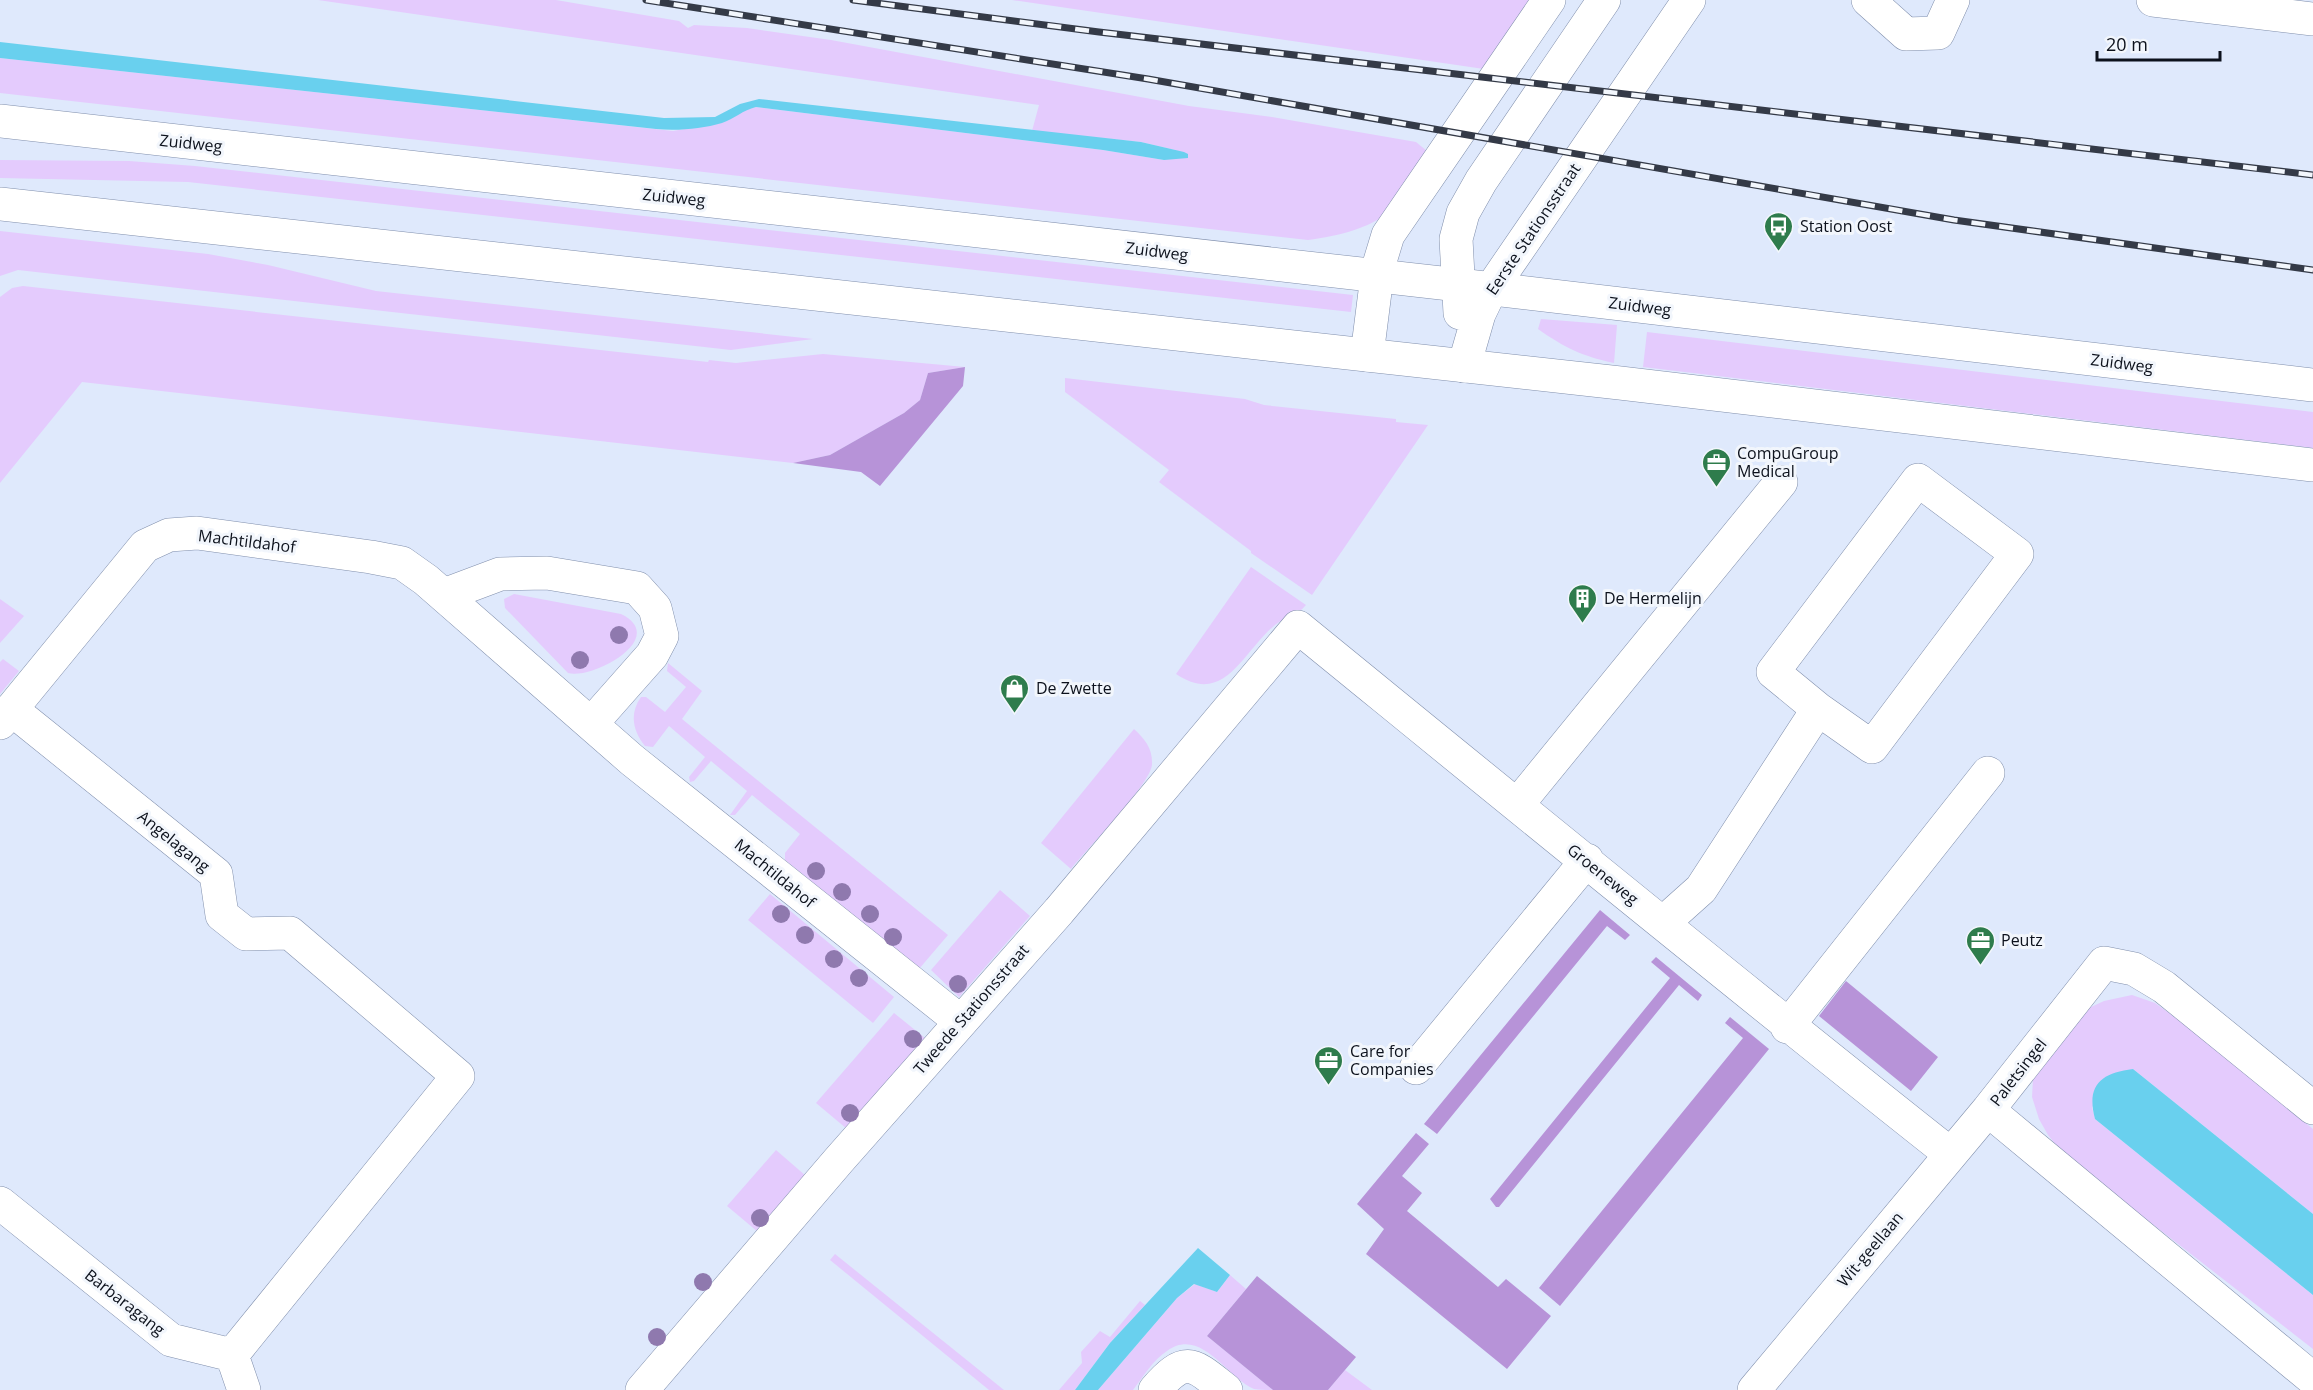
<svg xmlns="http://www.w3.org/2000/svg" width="2313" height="1390" viewBox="0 0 2313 1390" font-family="'Open Sans',sans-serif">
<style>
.green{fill:#e4cbfd}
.forest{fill:#b793d8}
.water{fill:#69d0ee}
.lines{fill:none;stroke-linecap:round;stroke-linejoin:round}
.minor-casing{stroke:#808fac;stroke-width:34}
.major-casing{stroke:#808fac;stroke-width:34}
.minor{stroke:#fff;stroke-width:33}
.major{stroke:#fff;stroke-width:33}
.rail-casing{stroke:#343a47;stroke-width:7}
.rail{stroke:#f2f6fc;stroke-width:4.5;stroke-dasharray:14;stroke-linecap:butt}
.tree{fill:#8f79ae}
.labels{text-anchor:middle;stroke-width:6;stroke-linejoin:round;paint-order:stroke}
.street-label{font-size:16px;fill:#0c111c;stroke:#f2f6fc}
.poi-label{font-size:16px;fill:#0c111c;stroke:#f2f6fc;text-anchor:start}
</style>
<rect width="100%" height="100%" fill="#dfe9fc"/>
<path class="green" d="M318,0H556L679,21L688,28L694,25L747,28L831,40L1189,106L1272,117L1416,142L1427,151C1417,168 1409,189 1397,204C1376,228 1338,236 1308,240L0,93V58L673,131L724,122L741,111L756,107L1103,150L1164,160L1175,150L1141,142L1032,131L1039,105Z
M1012,0H1544L1484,69Z
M0,160L129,161L195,166L1353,295L1351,312L188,182L0,178Z
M0,231L208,254L268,265L376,291L813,339L731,350L18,270L0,276Z
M23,286L708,362L709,360L736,363L823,354L965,367L928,373L920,400L904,413L830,455L793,463L82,382L0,483V297L12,288Z
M1541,319L1617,325L1614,363C1582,356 1565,348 1538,329Z
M1647,332L2313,412V448L1643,367Z
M1065,378L1245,399L1264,405L1396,419V422L1428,425L1312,595L1251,553V551L1159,482L1169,470L1065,392Z
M1251,567L1306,605C1297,616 1285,617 1275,625C1243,651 1225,707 1176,674Z
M514,594L621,614C670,638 592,680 568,673L505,608L504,599Z
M0,599L24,616L0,643Z
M3,659L19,671L0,694V662Z
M668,663L702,691L682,719L948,935L919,969L785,860V853L800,834L752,795L735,815H730L747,791L711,761L694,781L690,782L689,777L705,757L669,726L653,747L645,746C633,731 629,714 641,697H646L665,712L686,687L667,671Z
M1134,729C1145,739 1153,749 1152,765C1149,786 1087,849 1071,869L1041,843Z
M1000,890L1030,916L959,997L931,970Z
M770,894L894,997L873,1023L748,920Z
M2132,995L2155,1003L2183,1023L2313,1129V1214L2133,1069L2092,1107L2095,1119L2313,1295V1349L2065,1156L2048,1135L2039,1119L2032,1097L2033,1079L2078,1013L2104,1001Z
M894,1013L925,1038L847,1129L816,1103Z
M776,1150L806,1176L758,1232L727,1206Z
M835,1254L1004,1390H989L830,1260Z
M1230,1275L1246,1289L1207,1336L1273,1390C1267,1390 1259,1390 1254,1389C1227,1378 1201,1326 1167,1351C1153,1360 1143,1377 1133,1390H1098L1177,1298L1195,1284L1217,1292Z
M1140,1301L1145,1305L1110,1343L1075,1390H1059L1082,1363L1081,1352L1100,1331L1110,1337Z
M1345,1370L1372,1390H1328Z"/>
<path class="forest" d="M965,367L963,386L880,486L861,472L793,463L830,455L904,413L920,400L928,373Z
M1600,910L1630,935L1625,940L1607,926L1437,1134L1424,1124Z
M1656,957L1702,995L1698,1001L1679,985L1499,1207H1496L1490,1199L1670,978L1651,962Z
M1846,981L1938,1057L1911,1091L1819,1016Z
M1730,1017L1769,1049L1560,1306L1539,1288L1743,1038L1725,1023Z
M1416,1133L1429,1144L1402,1176L1422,1193L1407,1211L1498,1287L1506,1279L1551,1316L1507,1369L1366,1254L1384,1229L1357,1204Z
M1257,1276L1356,1357L1328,1390H1273L1207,1336Z"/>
<path class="water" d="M0,42L664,118L715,117L740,104L759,99L1141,142L1184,152L1188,154V158L1164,160L1103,150L756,107C743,110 734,119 722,123C702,129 677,131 656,129L0,58Z
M2133,1069L2313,1214V1295L2095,1119C2086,1085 2101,1073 2133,1069Z
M1198,1248L1230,1275L1217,1292L1194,1284L1177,1298L1098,1390H1075L1110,1343Z"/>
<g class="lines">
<defs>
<path id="minor" d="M1868,0L1906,34L1938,33L1953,0
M2153,0L2313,19
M1460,313L1456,239L1463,213L1481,181L1604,0
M1367,355L1378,268L1388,235L1549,0
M1464,366L1479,314L1491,289L1689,0
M1918,480L2017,554L1872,747L1818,709L1773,672Z
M444,595L500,574L547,573L637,588L655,608L662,636L652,655L591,724
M11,709L216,874L222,915L246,934L290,933L458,1076L232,1355
M0,723L145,546L169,535L197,533L371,557L402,563L426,580L632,760L960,1021
M1517,805L1781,482
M1663,923L1701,889L1818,709
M1787,1027L1988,773
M1416,1068L1587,860
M1988,1110L2313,1379
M0,1203L171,1340L232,1355L244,1390
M642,1390L839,1160L1059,911L1298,627C1514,803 1730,980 1949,1153
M1155,1390C1186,1354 1193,1364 1226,1390
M1754,1390L1988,1110L2104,963L2134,969L2164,987L2313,1108"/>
<path id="major" d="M0,121L1459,285L2313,385
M0,204L1620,383L2313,465"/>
</defs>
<use href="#minor" class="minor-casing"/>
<use href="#major" class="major-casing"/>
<use href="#minor" class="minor"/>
<use href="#major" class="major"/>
<defs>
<path id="rail" d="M646,0L1148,79L1954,220L2313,270
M853,0L1099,32L2313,175"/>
</defs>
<use href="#rail" class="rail-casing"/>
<use href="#rail" class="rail"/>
</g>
<g class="tree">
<circle cx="619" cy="635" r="9"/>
<circle cx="580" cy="660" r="9"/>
<circle cx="816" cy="871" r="9"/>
<circle cx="842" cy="892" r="9"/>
<circle cx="781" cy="914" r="9"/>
<circle cx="870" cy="914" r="9"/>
<circle cx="805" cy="935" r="9"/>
<circle cx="893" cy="937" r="9"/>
<circle cx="834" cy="959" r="9"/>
<circle cx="859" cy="978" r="9"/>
<circle cx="958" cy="984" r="9"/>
<circle cx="913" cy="1039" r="9"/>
<circle cx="850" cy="1113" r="9"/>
<circle cx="760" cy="1218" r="9"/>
<circle cx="703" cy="1282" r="9"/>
<circle cx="657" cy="1337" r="9"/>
</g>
<defs>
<symbol id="bus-pin" viewBox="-11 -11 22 30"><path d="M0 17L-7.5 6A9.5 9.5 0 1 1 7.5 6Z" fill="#2e7c4c" stroke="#f2f6fc"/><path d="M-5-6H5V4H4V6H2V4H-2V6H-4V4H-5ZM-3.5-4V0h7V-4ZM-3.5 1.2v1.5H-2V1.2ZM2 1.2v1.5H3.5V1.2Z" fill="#fff"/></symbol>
<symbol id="office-pin" viewBox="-11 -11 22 30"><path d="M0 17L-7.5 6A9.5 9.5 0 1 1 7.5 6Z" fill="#2e7c4c" stroke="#f2f6fc"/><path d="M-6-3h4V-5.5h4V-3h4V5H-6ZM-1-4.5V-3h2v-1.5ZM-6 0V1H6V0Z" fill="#fff"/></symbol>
<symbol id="building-pin" viewBox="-11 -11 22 30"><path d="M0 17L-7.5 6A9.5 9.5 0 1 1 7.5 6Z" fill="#2e7c4c" stroke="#f2f6fc"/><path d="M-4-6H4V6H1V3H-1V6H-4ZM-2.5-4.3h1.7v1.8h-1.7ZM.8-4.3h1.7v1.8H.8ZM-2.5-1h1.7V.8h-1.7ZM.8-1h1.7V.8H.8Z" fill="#fff"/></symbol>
<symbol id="shop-pin" viewBox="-11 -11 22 30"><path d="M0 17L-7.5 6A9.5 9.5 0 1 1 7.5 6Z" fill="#2e7c4c" stroke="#f2f6fc"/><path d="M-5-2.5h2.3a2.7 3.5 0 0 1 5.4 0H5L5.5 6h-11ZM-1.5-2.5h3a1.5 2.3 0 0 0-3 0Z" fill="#fff"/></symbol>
</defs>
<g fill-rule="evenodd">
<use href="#bus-pin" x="1762" y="210" width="33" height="45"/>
<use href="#office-pin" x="1700" y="446" width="33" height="45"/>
<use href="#building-pin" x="1566" y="582" width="33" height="45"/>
<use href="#shop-pin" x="998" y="672" width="33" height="45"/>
<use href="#office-pin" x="1964" y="924" width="33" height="45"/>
<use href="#office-pin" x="1312" y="1044" width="33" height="45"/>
</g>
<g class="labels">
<g class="street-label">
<text transform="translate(191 143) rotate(6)" y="6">Zuidweg</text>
<text transform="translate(674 197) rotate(6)" y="6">Zuidweg</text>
<text transform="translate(1533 229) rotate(-56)" y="6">Eerste Stationsstraat</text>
<text transform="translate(1157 251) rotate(7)" y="6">Zuidweg</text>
<text transform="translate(1640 306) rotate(7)" y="6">Zuidweg</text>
<text transform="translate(2122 363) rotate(7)" y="6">Zuidweg</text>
<text transform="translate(247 541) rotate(7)" y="6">Machtildahof</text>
<text transform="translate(174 841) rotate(39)" y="6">Angelagang</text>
<text transform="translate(775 873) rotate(39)" y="6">Machtildahof</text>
<text transform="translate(1603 874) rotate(39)" y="6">Groeneweg</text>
<text transform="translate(971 1009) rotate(-49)" y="6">Tweede Stationsstraat</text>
<text transform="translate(2018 1072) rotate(-52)" y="6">Paletsingel</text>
<text transform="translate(1870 1249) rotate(-50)" y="6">Wit-geellaan</text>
<text transform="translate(125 1302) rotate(38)" y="6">Barbaragang</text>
</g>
<g class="poi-label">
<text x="1800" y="232">Station Oost</text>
<text x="1737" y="459">CompuGroup<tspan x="1737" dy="18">Medical</tspan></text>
<text x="1604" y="604">De Hermelijn</text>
<text x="1036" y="694">De Zwette</text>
<text x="2001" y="946">Peutz</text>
<text x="1350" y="1057">Care for<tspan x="1350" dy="18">Companies</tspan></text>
</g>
</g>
<path d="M2097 51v9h123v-9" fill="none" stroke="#0c111c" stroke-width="3"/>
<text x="2106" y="51" font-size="18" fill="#0c111c" stroke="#f2f6fc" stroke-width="4.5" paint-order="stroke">20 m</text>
</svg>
